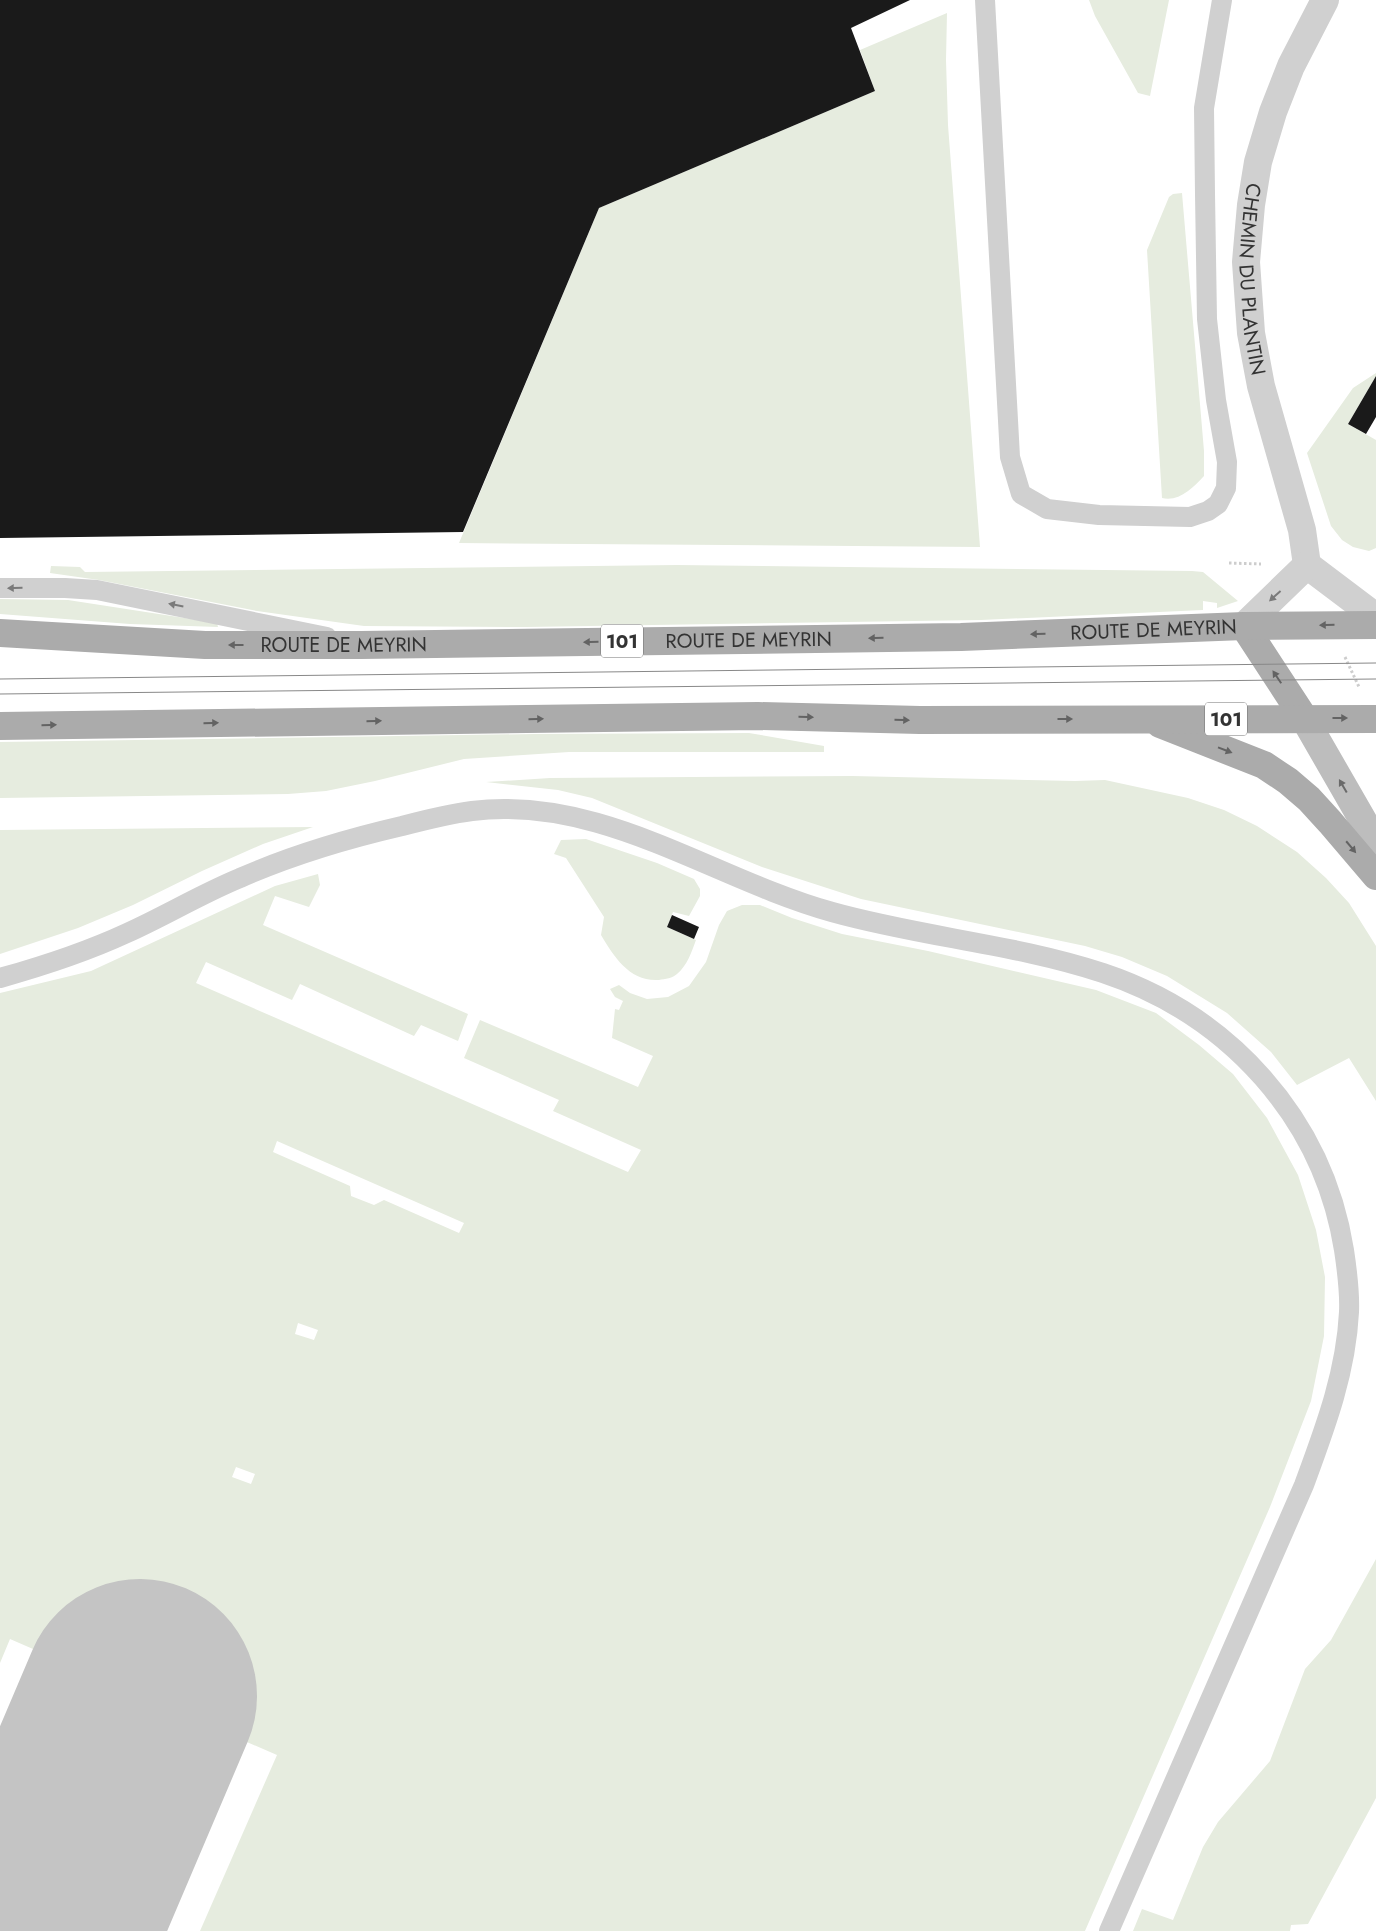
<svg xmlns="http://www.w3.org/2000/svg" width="1376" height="1931" viewBox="0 0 1376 1931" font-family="Jost,sans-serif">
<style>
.green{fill:#e6ecdf;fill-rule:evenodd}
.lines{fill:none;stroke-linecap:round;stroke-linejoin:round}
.taxiway{stroke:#c4c4c4;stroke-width:94}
.runway{stroke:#c4c4c4;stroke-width:234}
.building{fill:#1a1a1a}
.path{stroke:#cdcdcd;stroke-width:3;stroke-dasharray:2.5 2.5;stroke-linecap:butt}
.service{stroke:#d0d0d0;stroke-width:20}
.minor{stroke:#d0d0d0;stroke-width:28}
.secondary{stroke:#bdbdbd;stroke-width:28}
.primary{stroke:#ababab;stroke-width:28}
.tram{stroke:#888;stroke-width:1}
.oneway{fill:#7a7a7a}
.oneway2{fill:#636363}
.oneway3{fill:#6a6a6a}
.labels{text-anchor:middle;stroke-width:5;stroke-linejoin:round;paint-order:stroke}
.shield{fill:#fff;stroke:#707070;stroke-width:1}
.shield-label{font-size:19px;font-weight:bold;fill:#333}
.street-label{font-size:20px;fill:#333;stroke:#fff}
</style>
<rect width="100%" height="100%" fill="#fff"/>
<path class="green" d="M1089,0H1169L1150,96L1138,93L1095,16Z
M947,13L946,60L948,125L980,547L459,543L599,208L875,91L860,50Z
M1182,193L1204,451V476C1193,488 1179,502 1162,498L1147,250L1169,197L1173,194Z
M1376,373V376L1348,424L1376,440V548L1369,551L1353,547L1342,540L1331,526L1307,453L1353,388Z
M677,565L1192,571L1203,572L1238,601L1217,608V603L1203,601V610L981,620L526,627L364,626L257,611L99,580L50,573L51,566L80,567L85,572Z
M0,599L68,600L217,623L218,627L130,624L0,614Z
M749,733L824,746V752H569L464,759L375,781L326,791L288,794L0,798V742L535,734Z
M852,776L1075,781L1105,780L1188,798L1224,810L1257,826L1297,852L1326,878L1349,903L1376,946V1101L1349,1058L1297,1085L1271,1052L1227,1013L1167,976L1122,957L1085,946L861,899L762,867L592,798L558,790L486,782L550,778Z
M313,827L263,844L202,871L133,905L78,928L0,954V830Z
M586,839L657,863L694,879L700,889V896L689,916L673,912L667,927L696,940C692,951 687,966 677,974C673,978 665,979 659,980C630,982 614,957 601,935L604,917L566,858L554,854L561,840Z
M318,874L320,885L309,907L275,896L263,925L468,1014L458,1041L421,1025L414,1036L300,984L292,1000L206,962L196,983L628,1172L641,1150L553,1111L559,1100L464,1058L480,1020L638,1087L653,1056L612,1038L615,1009L619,1010L623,1001L615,997L610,989L619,985L630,993L647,999L668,997L689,986L706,962L719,925L727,911L742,905H760L792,918L842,934L928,951L1096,990L1156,1013L1199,1045L1233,1074L1267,1118L1298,1175L1316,1230L1325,1277L1324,1336L1311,1401L1270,1507L1085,1931H200L277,1755L10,1639L0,1663V993L91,971L275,886ZM277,1141L464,1223L459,1233L384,1200L374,1205L351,1196L350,1186L273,1152ZM298,1323L318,1330L314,1340L295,1334ZM236,1467L255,1474L251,1484L232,1477ZM170,1619L190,1625L186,1636L167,1629Z
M1376,1559V1798L1308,1924L1291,1925L1290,1931H1133L1142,1909L1173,1920L1203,1847L1218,1822L1270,1761L1305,1669L1331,1640Z"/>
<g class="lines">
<path class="taxiway" d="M0,1797L83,1832"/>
<path class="runway" d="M40,1931L140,1696"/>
</g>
<path class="building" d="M0,0H910L851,28L875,91L599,208L463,532L0,538Z
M1376,376V417L1366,434L1348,424Z
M672,915L699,927L694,939L667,927Z"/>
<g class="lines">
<path class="path" d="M1229,563L1261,564
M1345,657L1359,687"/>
<path class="service" d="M985,0L1010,457L1021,494L1047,509L1099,515L1190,517L1208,511L1218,504L1226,488L1227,462L1216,400L1207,319L1205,194L1204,108L1222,0
M0,588H65L97,590L327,637
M0,978C43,966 86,952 127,933C165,916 201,894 240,878C292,855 346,839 402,826C425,820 449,814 472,811C602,795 713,879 832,912C921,937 1015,944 1103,973C1229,1015 1323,1118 1344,1250C1347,1270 1350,1291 1349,1312C1346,1373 1325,1428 1304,1485L1109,1931"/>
<g class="minor">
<path id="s1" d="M1325,0L1291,66L1273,112L1258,162L1251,205L1246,262L1251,333L1261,386L1302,530L1307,565L1376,617"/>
<path d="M1244,626L1307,565"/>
</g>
<path class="secondary" d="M1304,718L1376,843"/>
<g class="primary">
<path d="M1244,626L1304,718"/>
<path id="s2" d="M0,633L205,645H361L961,637L1244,626L1376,625"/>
<path d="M1160,724L1264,765L1288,781L1309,799L1330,822L1376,876"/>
<path d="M0,726L758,716L920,720L1376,719"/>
</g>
<path class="tram" d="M0,679L1376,663
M0,694L1376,679"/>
</g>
<defs><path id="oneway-solid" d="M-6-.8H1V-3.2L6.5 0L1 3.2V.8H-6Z" transform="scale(1.25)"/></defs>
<g class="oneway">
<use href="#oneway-solid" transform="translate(15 588) rotate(179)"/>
<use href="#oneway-solid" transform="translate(1275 596) rotate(138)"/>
<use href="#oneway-solid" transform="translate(176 605) rotate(-169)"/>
</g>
<g class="oneway2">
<use href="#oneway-solid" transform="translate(1327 625) rotate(179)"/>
<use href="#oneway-solid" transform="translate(1038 634) rotate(178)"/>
<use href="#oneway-solid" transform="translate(876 638) rotate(179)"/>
<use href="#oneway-solid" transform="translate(591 642) rotate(179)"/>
<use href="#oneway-solid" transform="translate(236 645) rotate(180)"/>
<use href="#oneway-solid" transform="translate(1277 677) rotate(-124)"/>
<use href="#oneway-solid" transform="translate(806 717) rotate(1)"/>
<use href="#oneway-solid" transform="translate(1340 718)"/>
<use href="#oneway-solid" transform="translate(536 719) rotate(-1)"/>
<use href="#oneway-solid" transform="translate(1065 719)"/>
<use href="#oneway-solid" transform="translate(902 720) rotate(2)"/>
<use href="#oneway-solid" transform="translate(374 721) rotate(-1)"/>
<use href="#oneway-solid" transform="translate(211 723) rotate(-1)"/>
<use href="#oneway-solid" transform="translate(49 725) rotate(-1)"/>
<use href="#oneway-solid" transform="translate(1225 750) rotate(21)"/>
<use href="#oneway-solid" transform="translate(1351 847) rotate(50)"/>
</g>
<use class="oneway3" href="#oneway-solid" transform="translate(1343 786) rotate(-120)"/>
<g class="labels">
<g class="shield">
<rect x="601" y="624.5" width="42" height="33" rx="4"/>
<rect x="1205" y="702.5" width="42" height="33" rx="4"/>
</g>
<g class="shield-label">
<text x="622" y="648">101</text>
<text x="1226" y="726">101</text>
</g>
<g class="street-label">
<text dy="7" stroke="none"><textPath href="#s1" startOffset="294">CHEMIN DU PLANTIN</textPath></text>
<text dy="7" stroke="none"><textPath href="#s2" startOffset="1154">ROUTE DE MEYRIN</textPath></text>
<text dy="7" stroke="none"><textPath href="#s2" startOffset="749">ROUTE DE MEYRIN</textPath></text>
<text dy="7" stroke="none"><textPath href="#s2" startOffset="344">ROUTE DE MEYRIN</textPath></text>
</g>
</g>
</svg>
